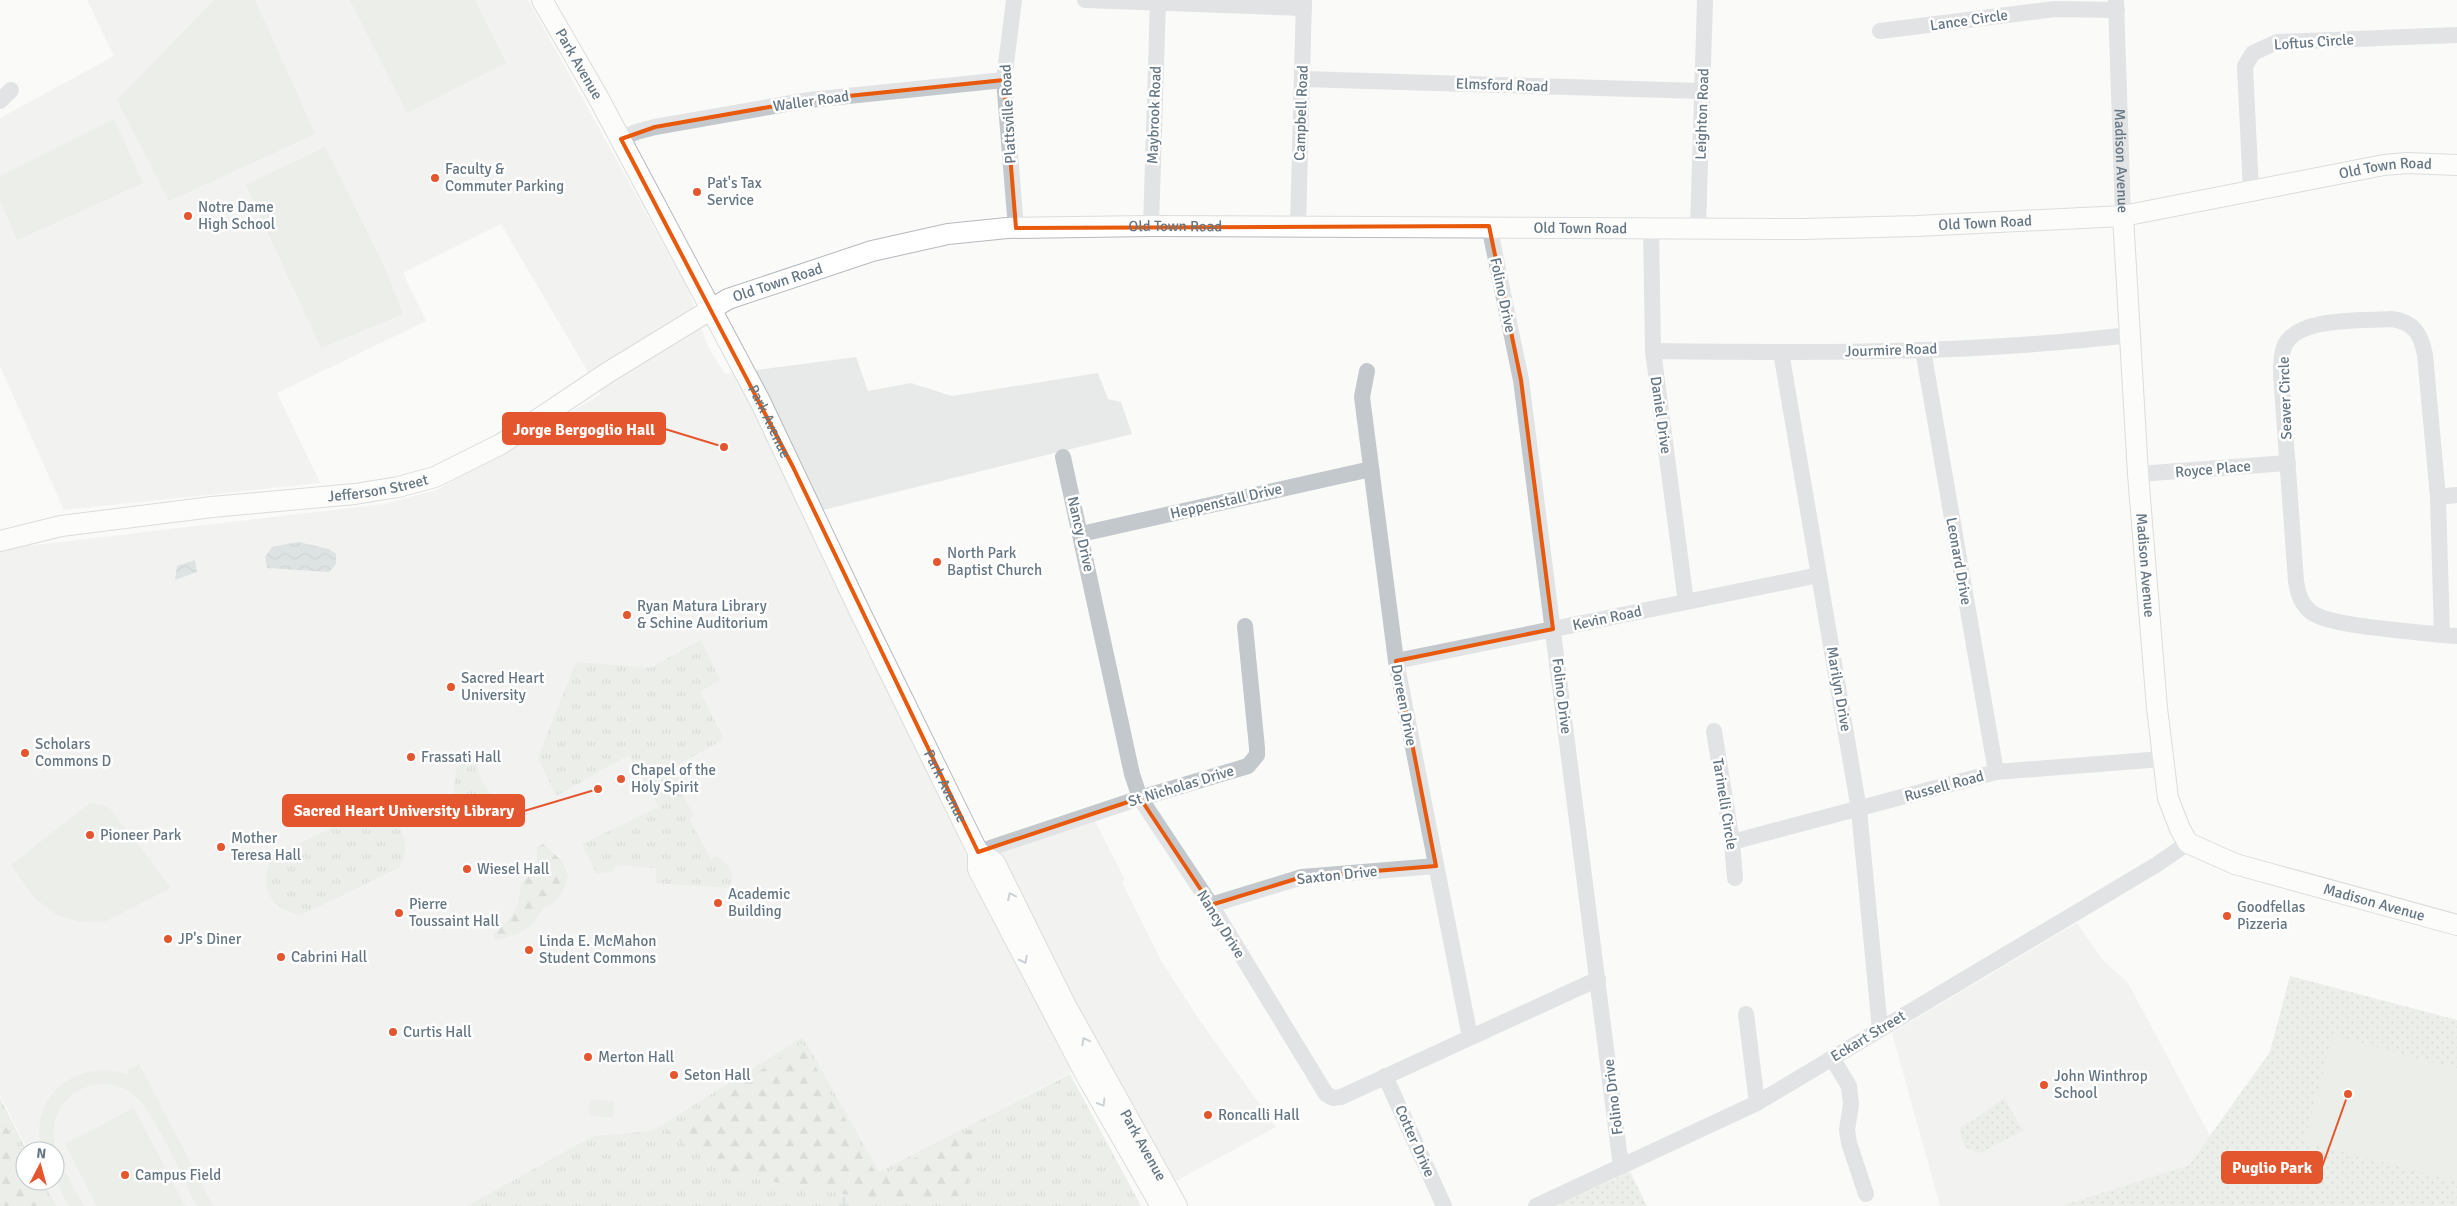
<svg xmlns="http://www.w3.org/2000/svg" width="2457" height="1206" viewBox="0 0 2457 1206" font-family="Signika,sans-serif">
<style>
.built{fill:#e8e9e9}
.grass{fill:url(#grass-tufts)}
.forest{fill:url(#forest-firs)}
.wetland{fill:url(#wetland-marsh)}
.park{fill:url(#park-dots)}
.pitch{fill:#dadfd7}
.water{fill:url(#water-waves)}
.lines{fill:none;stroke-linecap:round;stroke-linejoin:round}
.stream{stroke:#bbc7cb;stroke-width:3}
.major-casing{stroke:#b5babe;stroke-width:22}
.minor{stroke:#c3c8cc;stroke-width:16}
.major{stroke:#fff;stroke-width:20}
.oneway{stroke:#939fa8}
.marked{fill:none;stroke:#e8590c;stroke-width:4;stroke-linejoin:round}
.poi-dot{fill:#e4572e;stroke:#fff;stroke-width:2}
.labels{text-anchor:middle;stroke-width:5;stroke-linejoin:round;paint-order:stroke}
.street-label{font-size:15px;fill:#657683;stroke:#fff}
.poi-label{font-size:15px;fill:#657683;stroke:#fff;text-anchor:start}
.leader{fill:none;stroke:#e4572e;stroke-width:2}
.callout-dot{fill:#e4572e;stroke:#fff;stroke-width:2}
.callout{fill:#e4572e;stroke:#e4572e;stroke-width:2}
.callout-label{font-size:16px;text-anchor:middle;font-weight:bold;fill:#fff}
</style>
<defs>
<pattern id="grass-tufts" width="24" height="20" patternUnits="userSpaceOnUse" patternTransform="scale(1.25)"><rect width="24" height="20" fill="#dadfd7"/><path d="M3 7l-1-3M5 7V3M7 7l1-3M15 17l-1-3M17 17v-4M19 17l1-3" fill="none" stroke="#b4b9b4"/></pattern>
<pattern id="forest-firs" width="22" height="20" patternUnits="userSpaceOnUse" patternTransform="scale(1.25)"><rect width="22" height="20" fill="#dadfd7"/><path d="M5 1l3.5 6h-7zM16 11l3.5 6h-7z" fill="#b4b9b4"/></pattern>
<pattern id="wetland-marsh" width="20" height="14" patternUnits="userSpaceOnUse" patternTransform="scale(1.25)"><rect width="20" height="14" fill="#dadfd7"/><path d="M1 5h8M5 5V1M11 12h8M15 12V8" fill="none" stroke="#b4b9b4"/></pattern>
<pattern id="park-dots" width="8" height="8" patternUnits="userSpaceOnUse" patternTransform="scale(1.25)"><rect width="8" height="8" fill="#dadfd7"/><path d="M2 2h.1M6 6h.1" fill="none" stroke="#b4b9b4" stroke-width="1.8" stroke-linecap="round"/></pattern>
<pattern id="water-waves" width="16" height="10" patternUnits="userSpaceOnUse" patternTransform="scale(1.25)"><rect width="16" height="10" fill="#bbc7cb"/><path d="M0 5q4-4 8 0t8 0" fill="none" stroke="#9ca6aa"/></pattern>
</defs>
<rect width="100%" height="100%" fill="#fafaf8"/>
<path class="built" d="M87,0H528L687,287L708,347L725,374L856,357L868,391L911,383L952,396L1098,373L1108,399L1121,402L1132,434L819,511L982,858L1095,821L1125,880L1122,882L1162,962L1198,1018L1276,1127L1159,1190L1089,1063L879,1173L803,1037L652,1131L593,1136L467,1206H55L43,1181H55V1151H28L0,1095V553L17,547L384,504L437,490L601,394L501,224L403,273L426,321L277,393L320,483L64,510L0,366V118L114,56Z
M2077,923L2103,960L2128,983L2210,1136L2189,1165L2061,1206H1940L1892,1033Z"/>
<path class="grass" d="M701,640L720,680L700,692L724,739L674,767L681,783L678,786L694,816L689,819L711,859L717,856L732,870L731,888L656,883V868L616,865L612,872L596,873L582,844L659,807L629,755L556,796L538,758L576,662L650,668Z
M475,757L481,780L503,814L488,823C466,819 450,802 455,778C455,773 457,767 461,764C465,761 471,759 475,757Z
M370,809C399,813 413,841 400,867L301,915C270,910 258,886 272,857Z
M803,1037L879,1172L1070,1074L1141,1206H467L593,1136L652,1131Z
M0,1098L27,1151H25V1181H43L56,1206H0Z"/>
<path class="forest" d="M543,844L562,861L568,876L561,895L552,904L543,908L533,924L518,934L494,940V934C514,917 519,910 521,883C534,873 540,865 536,848Z
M802,1043L878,1177L983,1123L973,1152L967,1189L960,1197L886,1202L727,1173L667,1132Z
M0,1115L25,1163V1181H34L48,1206H2L0,1204Z"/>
<path class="wetland" d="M836,1194L852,1195L851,1206H833Z"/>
<path class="park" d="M2290,976L2457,1020V1206H2061L2189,1165L2270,1052Z
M2004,1098L2023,1131L1980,1153L1965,1147L1959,1128L1975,1119Z
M1630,1172L1647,1206H1554Z"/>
<path class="pitch" d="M214,0H255L315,134L169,201L117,100Z
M350,0H475L506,63L407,113Z
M114,119L143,183L17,240L0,200V176Z
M325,147L384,266L403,314L321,348L246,185Z
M90,803L108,806L171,888L106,921L81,922L57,915L34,897L11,865Z
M2333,1035L2457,1069V1182L2304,1141Z
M139,1064L213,1206H197C184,1181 153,1108 133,1094C98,1067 47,1097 54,1141C57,1163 74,1186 84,1206H69L55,1179V1151H42C27,1096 78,1057 129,1075L127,1070Z
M590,1100L614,1101L613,1118L589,1115Z
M134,1108L185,1206H97L65,1144Z"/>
<path class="water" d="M298,542L329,549L336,554V564L329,572L267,568L265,557L272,547Z
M195,560L197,572L175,580L177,566Z"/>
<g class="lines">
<path class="stream" d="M844,1198V1206"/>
<defs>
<g id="major">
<path id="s2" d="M542,0L598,97L760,401L861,614L972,840L978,852V869L1088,1079L1161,1206"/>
<path id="s3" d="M2123,216L2138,474L2157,708L2168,798L2180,829L2188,843L2235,864L2457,925"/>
<path id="s4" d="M0,541L61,526L212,507L355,494L398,487L435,477L501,444L607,373L728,299L872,251L948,234L1007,228L1151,226L1802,229L1917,226L2123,216L2384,165L2407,163L2457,165"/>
<path id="s5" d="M978,852L995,863L1065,1004L1177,1206"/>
</g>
</defs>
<use href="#major" class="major-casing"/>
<g class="minor">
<path d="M1014,0L1004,80L1016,228"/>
<path d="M1085,0L1304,8"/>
<path id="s1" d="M2116,0L2123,216"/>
<path d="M1880,31L2055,9L2117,10"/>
<path d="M1302,79L1702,91"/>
<path d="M0,101L11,90"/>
<path d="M621,139L636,132L655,127L809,100L1004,80"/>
<path d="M2251,191L2245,66L2253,53L2277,42L2457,35"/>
<path d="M1298,225L1304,0"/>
<path d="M1151,226L1158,3"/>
<path d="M1489,226L1521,380L1621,1167"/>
<path d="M1651,227L1653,351L1686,602"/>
<path d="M1698,228L1705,0"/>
<path d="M1923,350L1996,772"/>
<path d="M1653,351C1811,353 1971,354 2129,335"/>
<path d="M1781,352L1859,810L1880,1029"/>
<path d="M1367,371L1362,397L1396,661L1470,1037"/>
<path d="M1063,457L1132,774L1140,798L1211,905L1326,1094L1333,1098L1341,1097L1598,979"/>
<path d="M2138,474L2288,463"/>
<path d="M2438,497L2457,495"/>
<path d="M1081,534L1371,469"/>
<path d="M2442,635L2438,497L2425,355C2421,334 2414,322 2392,319C2364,321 2296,316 2284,347C2281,356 2281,365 2281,374L2296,581C2298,594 2301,604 2311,612C2330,627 2414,631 2442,635L2457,636"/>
<path d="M1396,661L1819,575"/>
<path d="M1714,731L1732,842L1735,878"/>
<path d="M1732,842L1996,772L2162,759"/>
<path d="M978,852L1140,798L1248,766L1257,755V748L1245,626"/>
<path d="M1211,905L1302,877L1436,866"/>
<path d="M1746,1014L1757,1103"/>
<path d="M1832,1058L1849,1086L1851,1104L1847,1130L1849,1143L1866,1194"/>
<path d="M1385,1076L1444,1206"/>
<path d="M1536,1206L1757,1103L2156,865L2188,843"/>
</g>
<use href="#major" class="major"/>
</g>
<defs><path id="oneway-chevron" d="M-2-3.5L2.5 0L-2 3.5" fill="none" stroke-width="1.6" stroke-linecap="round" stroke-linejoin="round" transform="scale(1.25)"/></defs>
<g class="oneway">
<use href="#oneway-chevron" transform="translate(1011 896) rotate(-116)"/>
<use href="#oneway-chevron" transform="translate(1024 960) rotate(63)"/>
<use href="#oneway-chevron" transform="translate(1085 1041) rotate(-119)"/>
<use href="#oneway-chevron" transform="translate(1102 1103) rotate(59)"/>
</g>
<path d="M0 0H2457V1206H0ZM1004,80L1016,228L1489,226L1521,380L1553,629L1396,661L1436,866L1302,877L1211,905L1140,798L978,852L793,467L621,139L655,127L809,100Z" fill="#fafaf8" fill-opacity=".55" fill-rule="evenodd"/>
<path class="marked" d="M1004,80L1016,228L1489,226L1521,380L1553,629L1396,661L1436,866L1302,877L1211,905L1140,798L978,852L793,467L621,139L655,127L809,100Z"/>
<g class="poi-dot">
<circle cx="435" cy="178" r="5"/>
<circle cx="697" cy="192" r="5"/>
<circle cx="188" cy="216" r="5"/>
<circle cx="937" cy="562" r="5"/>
<circle cx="627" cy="615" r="5"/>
<circle cx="451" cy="687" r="5"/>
<circle cx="25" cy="753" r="5"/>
<circle cx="411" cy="757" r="5"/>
<circle cx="621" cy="779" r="5"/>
<circle cx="90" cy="835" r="5"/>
<circle cx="221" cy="847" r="5"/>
<circle cx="467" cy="869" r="5"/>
<circle cx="718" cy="903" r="5"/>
<circle cx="399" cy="913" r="5"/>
<circle cx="2227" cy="916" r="5"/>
<circle cx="168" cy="939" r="5"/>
<circle cx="529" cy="950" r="5"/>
<circle cx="281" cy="957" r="5"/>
<circle cx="393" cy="1032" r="5"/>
<circle cx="588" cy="1057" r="5"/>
<circle cx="674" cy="1075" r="5"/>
<circle cx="2044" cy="1085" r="5"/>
<circle cx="1208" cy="1115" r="5"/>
<circle cx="125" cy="1175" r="5"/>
</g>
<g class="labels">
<g class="street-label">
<text transform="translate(1969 20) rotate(-8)" y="5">Lance Circle</text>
<text transform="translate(2314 42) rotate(-4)" y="5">Loftus Circle</text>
<text dy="5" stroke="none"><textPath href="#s2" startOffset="74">Park Avenue</textPath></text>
<text transform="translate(1502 85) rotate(2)" y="5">Elmsford Road</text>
<text transform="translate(811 101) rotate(-8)" y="5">Waller Road</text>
<text transform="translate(1301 113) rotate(-88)" y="5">Campbell Road</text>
<text transform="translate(1008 114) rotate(-93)" y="5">Plattsville Road</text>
<text transform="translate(1702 114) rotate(-88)" y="5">Leighton Road</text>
<text transform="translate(1154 115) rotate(-88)" y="5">Maybrook Road</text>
<text dy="5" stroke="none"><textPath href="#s1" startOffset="161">Madison Avenue</textPath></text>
<text dy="5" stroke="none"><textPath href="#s4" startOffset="2456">Old Town Road</textPath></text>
<text dy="5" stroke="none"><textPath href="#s4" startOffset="2051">Old Town Road</textPath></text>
<text dy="5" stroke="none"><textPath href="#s4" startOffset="1241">Old Town Road</textPath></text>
<text dy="5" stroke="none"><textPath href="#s4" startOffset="1646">Old Town Road</textPath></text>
<text dy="5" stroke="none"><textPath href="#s4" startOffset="836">Old Town Road</textPath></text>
<text transform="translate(1503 295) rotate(78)" y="5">Folino Drive</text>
<text transform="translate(1891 350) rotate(-2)" y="5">Jourmire Road</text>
<text transform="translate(2285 398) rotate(-92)" y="5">Seaver Circle</text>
<text transform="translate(1661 415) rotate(82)" y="5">Daniel Drive</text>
<text dy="5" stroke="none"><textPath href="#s2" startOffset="479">Park Avenue</textPath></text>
<text transform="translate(2213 469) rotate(-5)" y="5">Royce Place</text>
<text dy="5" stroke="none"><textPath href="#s4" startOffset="382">Jefferson Street</textPath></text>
<text transform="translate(1226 501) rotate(-13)" y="5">Heppenstall Drive</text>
<text transform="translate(1081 534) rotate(77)" y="5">Nancy Drive</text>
<text transform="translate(1959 561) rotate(80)" y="5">Leonard Drive</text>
<text dy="5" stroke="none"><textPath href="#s3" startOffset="350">Madison Avenue</textPath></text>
<text transform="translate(1607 618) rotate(-12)" y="5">Kevin Road</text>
<text transform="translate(1839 689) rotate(80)" y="5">Marilyn Drive</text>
<text transform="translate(1562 696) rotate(83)" y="5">Folino Drive</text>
<text transform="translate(1404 705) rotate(79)" y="5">Doreen Drive</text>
<text dy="5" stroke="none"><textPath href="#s2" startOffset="884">Park Avenue</textPath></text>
<text transform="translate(1181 786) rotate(-17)" y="5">St Nicholas Drive</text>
<text transform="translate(1944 786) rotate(-15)" y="5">Russell Road</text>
<text transform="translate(1725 804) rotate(81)" y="5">Tarinelli Circle</text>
<text transform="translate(1337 875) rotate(-6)" y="5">Saxton Drive</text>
<text dy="5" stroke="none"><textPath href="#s3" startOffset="829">Madison Avenue</textPath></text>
<text transform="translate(1221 924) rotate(58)" y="5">Nancy Drive</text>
<text transform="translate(1868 1036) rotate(-31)" y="5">Eckart Street</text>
<text transform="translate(1613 1097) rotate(-97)" y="5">Folino Drive</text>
<text transform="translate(1415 1141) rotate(66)" y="5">Cotter Drive</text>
<text dy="5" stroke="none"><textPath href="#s5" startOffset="339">Park Avenue</textPath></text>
</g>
<g class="poi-label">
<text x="445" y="174">Faculty &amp;<tspan x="445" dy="17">Commuter Parking</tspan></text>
<text x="707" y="188">Pat's Tax<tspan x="707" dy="17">Service</tspan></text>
<text x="198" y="212">Notre Dame<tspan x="198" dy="17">High School</tspan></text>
<text x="947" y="558">North Park<tspan x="947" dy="17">Baptist Church</tspan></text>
<text x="637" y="611">Ryan Matura Library<tspan x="637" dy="17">&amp; Schine Auditorium</tspan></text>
<text x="461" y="683">Sacred Heart<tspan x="461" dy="17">University</tspan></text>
<text x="35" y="749">Scholars<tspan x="35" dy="17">Commons D</tspan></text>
<text x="421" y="762">Frassati Hall</text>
<text x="631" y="775">Chapel of the<tspan x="631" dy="17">Holy Spirit</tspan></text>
<text x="100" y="840">Pioneer Park</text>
<text x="231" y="843">Mother<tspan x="231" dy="17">Teresa Hall</tspan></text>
<text x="477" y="874">Wiesel Hall</text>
<text x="728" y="899">Academic<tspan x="728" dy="17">Building</tspan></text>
<text x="409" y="909">Pierre<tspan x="409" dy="17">Toussaint Hall</tspan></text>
<text x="2237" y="912">Goodfellas<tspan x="2237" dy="17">Pizzeria</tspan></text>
<text x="178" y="944">JP's Diner</text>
<text x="539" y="946">Linda E. McMahon<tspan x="539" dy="17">Student Commons</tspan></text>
<text x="291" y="962">Cabrini Hall</text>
<text x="403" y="1037">Curtis Hall</text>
<text x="598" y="1062">Merton Hall</text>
<text x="684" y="1080">Seton Hall</text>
<text x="2054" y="1081">John Winthrop<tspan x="2054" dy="17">School</tspan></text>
<text x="1218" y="1120">Roncalli Hall</text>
<text x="135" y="1180">Campus Field</text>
</g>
</g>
<path class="leader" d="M724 447L665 429M598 789L524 811M2348 1094L2322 1167"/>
<g class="callout-dot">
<circle cx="724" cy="447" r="5"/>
<circle cx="598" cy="789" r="5"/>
<circle cx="2348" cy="1094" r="5"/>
</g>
<g class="callout">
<rect x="503" y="413" width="162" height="31" rx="5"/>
<rect x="283" y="795" width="241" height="31" rx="5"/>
<rect x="2222" y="1152" width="100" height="31" rx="5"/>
</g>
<g class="callout-label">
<text x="584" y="435">Jorge Bergoglio Hall</text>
<text x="404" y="816">Sacred Heart University Library</text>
<text x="2272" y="1173">Puglio Park</text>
</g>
<g transform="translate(40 1166) rotate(6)"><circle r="24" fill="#ffffff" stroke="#c1c8cd"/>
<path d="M0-4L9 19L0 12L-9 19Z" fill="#e4572e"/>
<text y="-8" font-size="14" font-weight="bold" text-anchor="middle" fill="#657683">N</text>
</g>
</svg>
